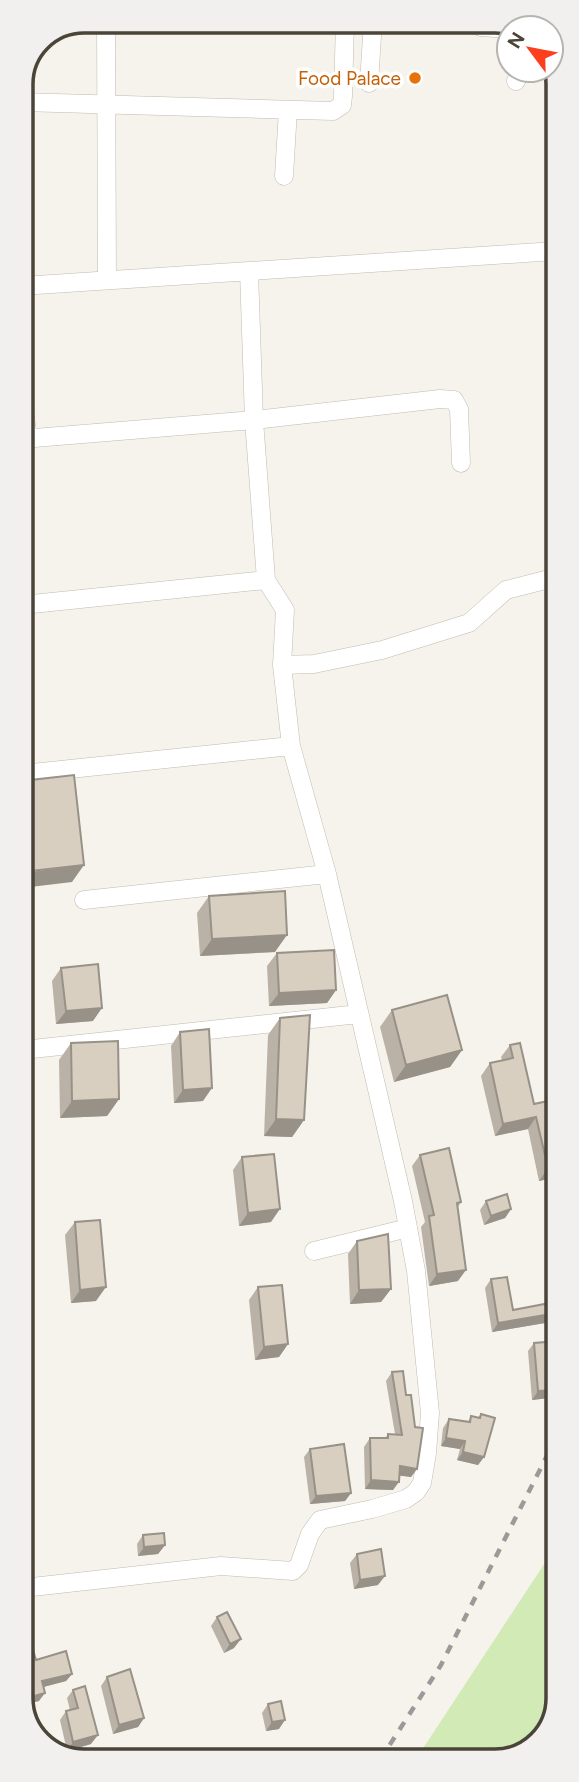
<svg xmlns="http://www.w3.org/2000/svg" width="579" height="1782" viewBox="0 0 579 1782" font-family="Figtree,sans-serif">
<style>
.green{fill:#d2eab5}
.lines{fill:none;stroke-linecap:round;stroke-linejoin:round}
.minor-casing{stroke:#c2bbae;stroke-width:19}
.minor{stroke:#fff;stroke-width:18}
.rail{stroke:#9a9a9a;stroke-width:4.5;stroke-dasharray:9 9;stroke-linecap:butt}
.wall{fill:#bab2a6}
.shaded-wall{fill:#979187}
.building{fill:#d8cfc1;stroke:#979187;stroke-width:2}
.food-dot{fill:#e8710a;stroke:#fff;stroke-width:2.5}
.labels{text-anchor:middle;stroke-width:7;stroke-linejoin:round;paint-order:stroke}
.food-label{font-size:19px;fill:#c56008;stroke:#fff;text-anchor:end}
.rim{fill:none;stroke:#4b4439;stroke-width:3.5}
</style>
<rect width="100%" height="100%" fill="#f6f3ec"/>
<path class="green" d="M558,1543V1698L545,1736L511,1759H416Z"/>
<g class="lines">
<defs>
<path id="minor" d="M106,21L107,280
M468,21L481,27L509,29
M516,81L521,70
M369,83L373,21
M21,102L333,111L342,105L343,96L345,21
M284,176L288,110
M249,271L254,420L440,399L454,400L459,409L461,463
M21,286L556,251
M21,389L28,438
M22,439L254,420L266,580
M22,605L266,580L285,610L282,665L314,664L382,650L469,623L506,590L557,577
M22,774L291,746L282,665
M84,900L327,874
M23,1050L359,1014
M314,1251L408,1228
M23,1588L221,1566L293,1571L299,1565L310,1534L320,1520L372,1509L406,1499L416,1492L422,1483L427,1453L430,1413L416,1271L403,1201L327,874L291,746"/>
</defs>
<use href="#minor" class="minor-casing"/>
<use href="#minor" class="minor"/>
<path class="rail" d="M380,1760L441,1665L558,1434"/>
</g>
<path class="wall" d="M209,896L275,952L200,956L197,913Z
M277,953L336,990L327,1003L269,1006L267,966Z
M61,968L93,1021L56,1024L52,981Z
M392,1010L462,1050L450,1067L394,1082L380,1027Z
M280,1018L304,1120L292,1137L264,1136L268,1035Z
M180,1032L203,1101L174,1103L171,1046Z
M71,1043L119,1099L107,1116L60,1118L59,1060Z
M510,1045L534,1104L557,1099V1177L539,1181L528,1129L495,1136L481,1076L490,1063L502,1060L501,1057Z
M420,1155L461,1202L458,1207V1281L429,1286L421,1227L425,1222L412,1166Z
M242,1157L271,1222L239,1226L233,1170Z
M486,1201L511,1209L505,1218L484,1225L480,1210Z
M75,1222L96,1301L71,1303L65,1235Z
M357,1241L391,1289L381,1302L350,1304L348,1254Z
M557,1242V1264H556L553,1247Z
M491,1279L513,1310L557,1313L551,1322L492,1332L485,1288Z
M258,1287L288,1344L279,1357L255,1360L249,1300Z
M558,1341V1369L554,1371L549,1398L532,1400L528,1351L534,1343Z
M392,1372L417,1469L411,1477L399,1475L393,1490L365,1489L364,1447L370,1438H385L388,1434H395L386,1381Z
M481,1414L484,1457L478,1465L457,1460L460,1449L441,1446L443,1428L449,1419L468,1422L471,1416L478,1418Z
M310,1449L351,1493L345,1501L310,1504L304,1457Z
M143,1535L165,1545L158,1554L138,1556L137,1544Z
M357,1554L378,1585L354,1589L350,1563Z
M217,1617L234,1648L224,1653L211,1626Z
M23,1653L36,1660L72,1674L66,1681L43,1687L39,1701L23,1705Z
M107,1677L144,1718L138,1727L113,1734L101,1686Z
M73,1690L91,1744L67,1751L60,1720L66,1711L70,1710L67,1698Z
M268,1704L279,1729L266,1731L262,1713Z"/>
<path class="shaded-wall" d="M84,865L72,882L22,888V873Z
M287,935L275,952L200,956L212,939Z
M336,990L327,1003L269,1006L279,993Z
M102,1008L93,1021L56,1024L66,1011Z
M462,1050L450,1067L394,1082L406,1065Z
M212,1088L203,1101L174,1103L183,1090Z
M119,1099L107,1116L60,1118L72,1101Z
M536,1117L528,1129L495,1136L503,1124Z
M276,1119L304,1120L292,1137L264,1136Z
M557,1166V1177L539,1181L548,1168Z
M280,1209L271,1222L239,1226L248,1213Z
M511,1209L505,1218L484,1225L491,1216Z
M466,1270L458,1281L429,1286L437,1274Z
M106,1287L96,1301L71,1303L80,1290Z
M391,1289L381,1302L350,1304L359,1290Z
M557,1313L551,1322L492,1332L498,1323Z
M288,1344L279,1357L255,1360L264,1347Z
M558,1363L557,1371L547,1372L553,1364Z
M555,1390L549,1398L532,1400L538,1391Z
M446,1438L465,1441L460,1449L441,1446Z
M463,1452L484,1457L478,1465L457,1460Z
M400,1466L417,1469L411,1477L394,1475Z
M371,1480L399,1482L393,1490L365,1489Z
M351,1493L345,1501L310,1504L316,1496Z
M165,1545L158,1554L138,1556L144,1547Z
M385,1576L378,1585L354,1589L360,1580Z
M241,1639L234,1648L224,1653L230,1644Z
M72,1674L66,1681L36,1689L42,1681Z
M45,1693L39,1701L23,1705V1703L27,1698Z
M144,1718L138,1727L113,1734L119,1725Z
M285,1720L279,1729L266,1731L272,1722Z
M98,1735L91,1744L67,1751L73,1742Z"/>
<path class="building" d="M74,775L84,865L22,872V781Z
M285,891L287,935L212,939L209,896Z
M334,950L336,990L279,993L277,953Z
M98,964L102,1008L66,1011L61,968Z
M447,995L462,1050L406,1065L392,1010Z
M310,1015L304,1120L276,1119L280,1018Z
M209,1029L212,1088L183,1090L180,1032Z
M118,1041L119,1099L72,1101L71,1043Z
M520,1043L534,1104L557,1099V1166L548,1168L536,1117L503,1124L490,1063L513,1058L510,1045Z
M22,1075H27L26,1104H22Z
M449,1148L461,1202L457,1203L466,1270L437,1274L429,1216L434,1215L420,1155Z
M274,1154L280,1209L248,1213L242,1157Z
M507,1194L511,1209L491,1216L486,1201Z
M100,1220L106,1287L80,1290L75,1222Z
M388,1234L391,1289L359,1290L357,1241Z
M507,1277L513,1310L555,1302L557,1313L498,1323L491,1279Z
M282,1285L288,1344L264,1347L258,1287Z
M558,1341V1363L553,1364L555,1390L538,1391L534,1343Z
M403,1371L406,1395H411L415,1427L423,1428L417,1469L400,1466L399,1482L371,1480L370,1438H388V1434L402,1435L392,1372Z
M481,1414L495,1418L484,1457L463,1452L465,1441L446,1438L449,1419L470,1422L471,1416L480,1418Z
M344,1444L351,1493L316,1496L310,1449Z
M164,1533L165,1545L144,1547L143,1535Z
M381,1549L385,1576L360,1580L357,1554Z
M227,1612L241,1639L230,1644L217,1617Z
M33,1650L36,1660L66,1651L72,1674L42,1681L45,1693L27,1698L23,1686V1653Z
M130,1669L144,1718L119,1725L107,1677Z
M85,1686L98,1735L73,1742L66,1711L78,1708L73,1690Z
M281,1701L285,1720L272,1722L268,1704Z"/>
<circle class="food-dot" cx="415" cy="78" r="7"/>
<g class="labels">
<g class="food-label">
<text x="401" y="85">Food Palace</text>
</g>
</g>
<path d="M0 0H579V1782H0ZM84 33H495A51 51 0 0 1 546 84V1698A51 51 0 0 1 495 1749H84A51 51 0 0 1 33 1698V84A51 51 0 0 1 84 33Z" fill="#f1f0ef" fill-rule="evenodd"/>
<path class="rim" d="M84 33H495A51 51 0 0 1 546 84V1698A51 51 0 0 1 495 1749H84A51 51 0 0 1 33 1698V84A51 51 0 0 1 84 33Z"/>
<g transform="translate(530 49) rotate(302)"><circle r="33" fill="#ffffff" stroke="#b7b4b0" stroke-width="2"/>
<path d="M0-5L12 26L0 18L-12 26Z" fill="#fc3f1d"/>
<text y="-10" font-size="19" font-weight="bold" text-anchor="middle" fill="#4b4439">N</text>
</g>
</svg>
